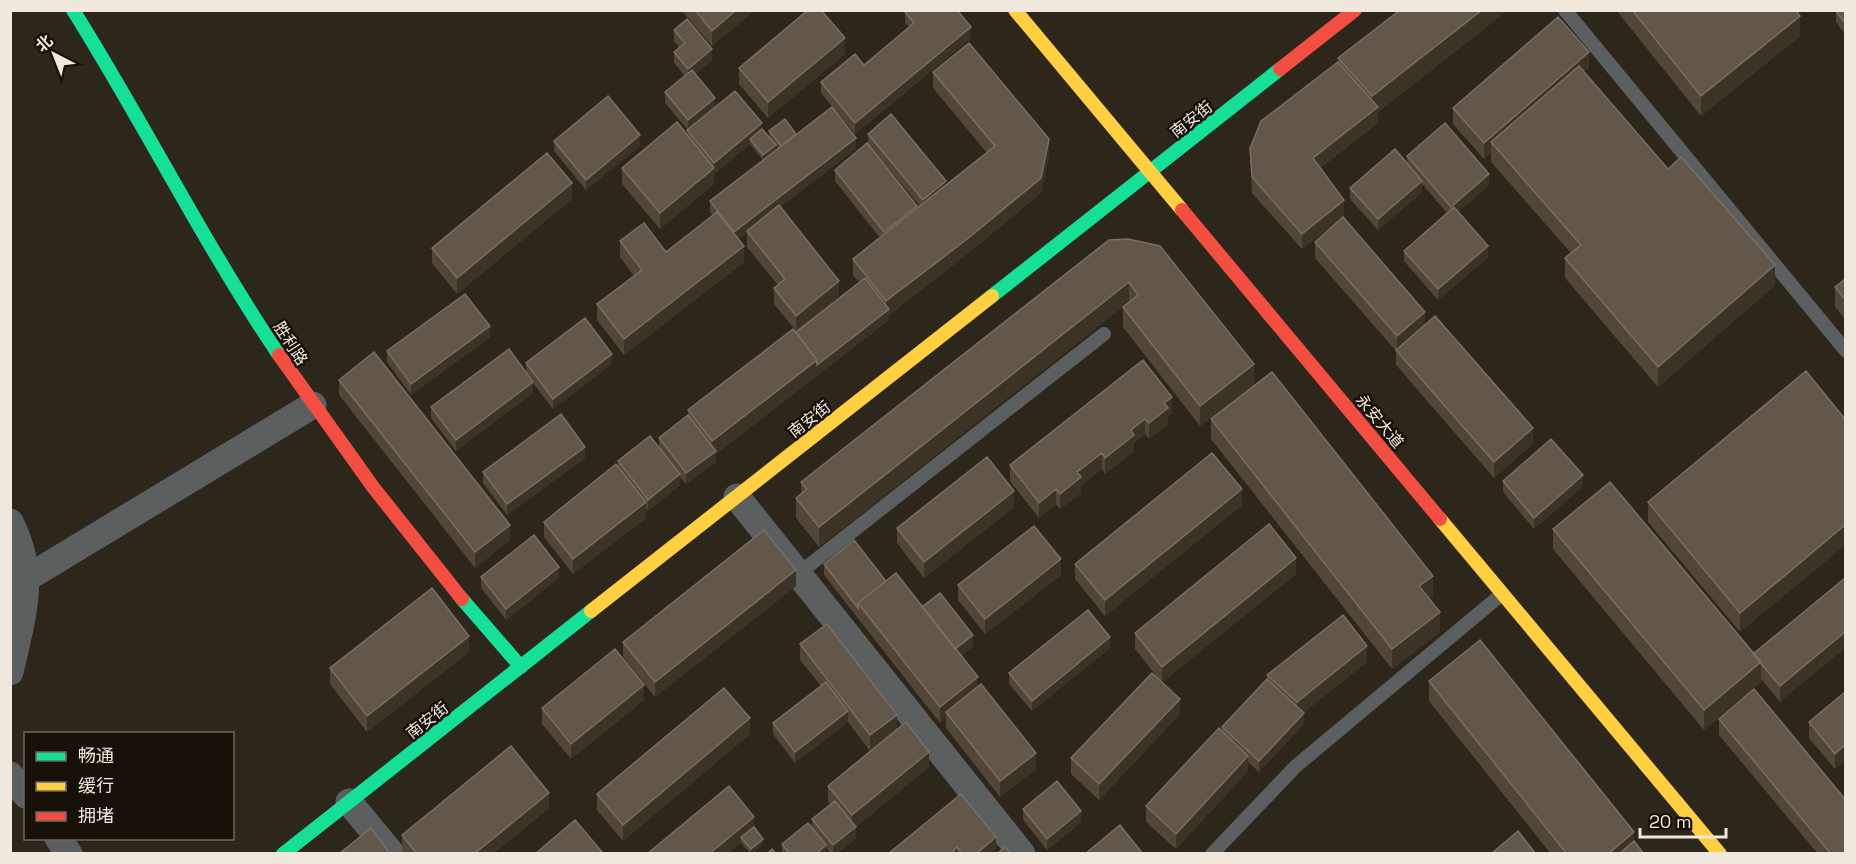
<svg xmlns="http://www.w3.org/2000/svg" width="1856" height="864" viewBox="0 0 1856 864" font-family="'Space Grotesk','Noto Sans SC',sans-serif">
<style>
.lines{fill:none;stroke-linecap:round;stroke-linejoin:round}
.lane{stroke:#5b5f60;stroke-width:14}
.street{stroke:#5b5f60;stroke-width:27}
.fast{stroke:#16e098;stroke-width:14}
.slow{stroke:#ffcf43;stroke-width:14}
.jam{stroke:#f24e42;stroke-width:14}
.wall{fill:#504739;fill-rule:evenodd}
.shaded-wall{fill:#3b3326}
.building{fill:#61584b;stroke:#786f62;stroke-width:1.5}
.labels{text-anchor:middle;stroke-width:5;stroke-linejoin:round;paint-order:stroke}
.street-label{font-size:16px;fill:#f0e8dc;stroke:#171109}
</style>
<rect width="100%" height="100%" fill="#2d261b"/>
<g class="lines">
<path class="lane" d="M1565,10L1846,351
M798,574L1104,334
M1212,854L1296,766L1502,594"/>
<path class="street" d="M737,497L1022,854
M10,522C38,576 22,617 10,672
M27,578L313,405
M10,775L26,795
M349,802L392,854
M58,838L69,854"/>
<path class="fast" d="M73,10C144,123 204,244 279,355
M992,296L1280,69
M462,599L521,667
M283,854L591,611"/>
<path class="slow" d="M1015,10L1182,210
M1440,519L1720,854
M591,611L992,296"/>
<path class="jam" d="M1280,69L1355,10
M1182,210L1440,519
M279,355L373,487L462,599"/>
</g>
<path class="wall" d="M681,10H755L712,46Z
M1400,10H1508L1378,112V123L1320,168L1344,216L1302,249L1252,193L1250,148L1338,62V58Z
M1616,10H1796L1800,36L1701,116Z
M1845,10V34L1836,22V11Z
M905,12L971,38L855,134L821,93V82L864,65L909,27L905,23Z
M674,30L712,60L695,74L715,107L762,129L776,150L778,148L769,137V131L796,134L856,149L780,207L839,296L804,325L859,282L853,275V259L880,238L835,181V170L868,144V134L946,185L987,153L933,88V72L1049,155L1041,193L971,251L889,315V320L716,454V462L686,484L680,477V485L648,511L646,508V518L573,574L544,537V522L618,466V461L659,447V438L688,415V410L796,331L774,304V288L778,285L747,247V233L739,239L744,262L624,355L597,320V304L634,276L620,257V241L666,252L713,215L710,212V201L763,160L750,144L714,174V184L660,229L622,184V168L687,135L688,130L665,103V92L685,76L674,63V52L679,47L674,41ZM874,151L920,206L917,208Z
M845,54L768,118L739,84V68Z
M1589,68L1584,72L1668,169L1775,285L1658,387L1565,278V258L1571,253L1491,162V152L1484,159L1453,124V108Z
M554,141L640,146L586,190L554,151Z
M1407,156L1489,185L1458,212L1488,257L1438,300L1404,261V251L1447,213L1422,184V192L1378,230L1350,199V188L1407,163Z
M572,199L457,294L432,263V248Z
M1109,240L1254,384L1200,426L1123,327V307L1129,302L819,547L796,518V498L801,493V482Z
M1315,242L1425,325L1533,444L1494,478L1396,365V351L1315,258Z
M1845,279V319L1835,307V287Z
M490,337L411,395L387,362V351Z
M1143,360L1172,413L1168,416V424L1149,439L1145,434L1134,443V451L1105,474L1102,469L1081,485V493L1060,509L1056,504L1039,518L1010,481V465Z
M526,363L612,364L553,409L533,383V393L456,451L431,418V407L526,373Z
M339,380L510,540L475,568L339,395Z
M1211,419L1433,596L1429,599L1440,632L1392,669L1211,439Z
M1845,419V545L1740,632L1648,522V502Z
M585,458L507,515L483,483V472Z
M1503,481L1583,486L1534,529L1503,492Z
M1242,505L1105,616L1075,579V564Z
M1014,507L924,578L897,543V528Z
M1553,529L1753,654L1845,578L1780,702L1761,679V682L1704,730L1553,549Z
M824,564L886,581L973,646L961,656L978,686L1036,769L1000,797L946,728V718L940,723L824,575Z
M1296,574L1162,682L1180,714L1099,800L1071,774V758L1158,678L1135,649V633Z
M1061,575L985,634L958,600V585Z
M481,577L559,578L506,620L481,588Z
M796,586L655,697L623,657V642Z
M800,644L897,729L929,767L856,827V838L837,854H831L826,848V854H782V844L812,827V819L830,804L828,801V786L880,743L870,751L848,722L795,763L773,734V723L821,686L800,660Z
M1110,648L1032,711L1009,684V673Z
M469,652L367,732L330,684V668Z
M1367,662L1303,713L1304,724L1259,772L1248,762V771L1176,849L1146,822V806L1222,731V727L1267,679V675Z
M1429,681L1634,841L1644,854H1551L1429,701Z
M1845,692L1835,769L1809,738V722Z
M644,700L571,759L542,724V708Z
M1719,719L1845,854H1818L1719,735Z
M750,734L623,841L597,810V794Z
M961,794L996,848L990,854H888Z
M549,808L493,854H405L402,850V835Z
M1023,809L1081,822L1047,850L1023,820Z
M754,827L763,844L752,854H751L741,843L647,854Z"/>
<path class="shaded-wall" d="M736,10H755L712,46V31Z
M1482,10H1508L1378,112V123L1313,173V158L1372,111V96Z
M1800,16V36L1701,116V96Z
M971,27V38L855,134V123Z
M845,38V54L768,118V102Z
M712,49V60L688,80V69Z
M1589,52V68L1496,148L1491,142V152L1484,159V143Z
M715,98V108L688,131V120Z
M762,123V134L750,139V144L714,174V184L660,229V213L714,168V163Z
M640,135V146L586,190V180Z
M856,138V149L748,232L747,231V233L734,243V232Z
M1049,139V155L1041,193L971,251L889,315V320L716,454V462L686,484V473L712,453V441L817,360L886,311V301Z
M776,145V150L763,160V155Z
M1489,174V185L1451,218V207Z
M946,181V192L923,211V200Z
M1422,181V192L1378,230V219Z
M572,183V199L457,294V278Z
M1344,200V216L1302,249V234Z
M917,206V217L884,243V232Z
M744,246V262L624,355V339Z
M1488,246V257L1438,300V289Z
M1775,265V285L1658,387V367Z
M839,281V296L796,332V316Z
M1129,282V302L819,547V527Z
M1425,312V327L1397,352V336Z
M490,326V337L411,395V384Z
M612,354V364L553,409V399Z
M1254,364V384L1200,426V406Z
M533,382V393L456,451V440Z
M1172,397V413L1168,416V424L1149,439V423L1164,403Z
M1145,419V434L1134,443V451L1105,474V458L1131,430Z
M1533,428V444L1494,478V462Z
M585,447V458L507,515V504Z
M1102,453V469L1081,485V493L1060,509V494L1077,472Z
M680,474V485L648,511V500Z
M1583,475V486L1534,529V518Z
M1056,489V504L1039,518V503Z
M1242,489V505L1105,616V600Z
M1014,491V507L924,578V562Z
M646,502V518L573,574V559Z
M510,525V540L475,568V552Z
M1845,525V545L1740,632V613Z
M1296,558V574L1162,683V667Z
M1061,559V575L985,634V619Z
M559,567V578L506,620V609Z
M796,570V586L655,697V682Z
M1433,576V596L1419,606V586Z
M1440,612V632L1392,669V649Z
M1845,632V648L1780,702V686Z
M973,635V646L953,662V651Z
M469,636V652L367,732V716Z
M1110,637V648L1032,711V701Z
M1367,646V662L1297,718V702Z
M1761,662V682L1704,730V710Z
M978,677V693L946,712V718L940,723V707Z
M644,685V700L571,759V744Z
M1180,699V714L1099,800V784Z
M848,711V722L795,763V752Z
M1304,713V724L1259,772V761Z
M897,715V730L870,751V735Z
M750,718V734L623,841V825Z
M1845,745V761L1835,769V754Z
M929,752V767L856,827V838L837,854H833V845L852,830V815Z
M1036,753V769L1000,797V781Z
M1248,756V771L1176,849V834Z
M549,793V808L493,854H474Z
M1081,811V822L1047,850V839Z
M754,817V832L741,837V843L728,854H709Z
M1634,832V852L1633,854H1608Z
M996,837V848L990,854H976Z
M763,839V844L751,854V849Z
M826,845V854H816Z
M957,847V854H950Z"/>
<path class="building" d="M695,10H736L712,31Z
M808,10H821L845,38L768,102L739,68Z
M907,10H957L971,27L855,123L821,82L855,54L864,65L914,23L905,12Z
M1400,10H1482L1372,96L1338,58Z
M1632,10H1796L1800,16L1701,96Z
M1845,10V23L1836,11Z
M1558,17L1589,52L1484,143L1453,108Z
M687,19L712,49L688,69L674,52L685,43L674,30Z
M969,43L1049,139L1041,178L971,236L886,301L853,259L995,146L933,72Z
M1338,62L1378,107L1313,158L1344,200L1302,234L1252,177L1250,148L1261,121Z
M1579,66L1668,169L1681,157L1775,265L1658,367L1565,258L1581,245L1491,142Z
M692,70L715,98L688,120L665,92Z
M735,91L762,123L714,163L687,130Z
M608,96L640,135L586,180L554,141Z
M832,107L856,138L734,232L710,201Z
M891,114L946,181L923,200L868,134Z
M785,119L796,134L781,146L769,131Z
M677,122L714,168L660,213L622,168Z
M1445,123L1489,174L1451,207L1407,156Z
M762,129L776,145L763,155L750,139Z
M867,143L917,206L884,232L835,170Z
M1395,149L1422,181L1378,219L1350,188Z
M547,153L572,183L457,278L432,248Z
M779,205L839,281L796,316L774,288L785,279L747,231Z
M1454,207L1488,246L1438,289L1404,251Z
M717,212L744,246L624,339L597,304L642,270L620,241L644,223L666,252Z
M1343,217L1425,312L1397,336L1315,242Z
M1128,239L1160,246L1254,364L1200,406L1123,307L1138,295L1129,282L819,527L796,498L807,489L801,482L1109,240Z
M865,278L889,309L817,365V360L796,332Z
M1845,279V299L1835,287Z
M465,294L490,326L411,384L387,351Z
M1435,316L1533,428L1494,462L1396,350Z
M585,318L612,354L553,399L526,363Z
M793,329L817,360L712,441L688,410Z
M509,349L533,382L456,440L431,407Z
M374,352L510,525L475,552L339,380Z
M1143,360L1172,397L1164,403L1168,408L1149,423L1145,419L1131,430L1134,435L1105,458L1102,453L1077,472L1081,477L1060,494L1056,489L1039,503L1010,465Z
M1806,371L1845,419V525L1740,613L1648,502Z
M1272,372L1433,576L1419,586L1440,612L1392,649L1211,419Z
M561,414L585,447L507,504L483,472Z
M688,415L716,451L686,473L659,438Z
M650,436L680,474L648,500L618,461Z
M1551,439L1583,475L1534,518L1503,481Z
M1212,453L1242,489L1105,600L1075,564Z
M987,457L1014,491L924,562L897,528Z
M616,464L646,502L573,559L544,522Z
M1610,482L1761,662L1704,710L1553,529Z
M1269,524L1296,558L1162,667L1135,633Z
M1034,526L1061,559L985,619L958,585Z
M764,530L796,570L655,682L623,642Z
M534,535L559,567L506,609L481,577Z
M854,540L886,581L858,603V608L824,564Z
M896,573L978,677L940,707L858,603Z
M1845,578V632L1780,686L1753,654Z
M432,588L469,636L367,716L330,668Z
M940,593L973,635L955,649L922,607Z
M1088,610L1110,637L1032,701L1009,673Z
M1343,615L1367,646L1297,702L1267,675Z
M827,624L897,715L870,735L800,644Z
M1480,640L1634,832L1608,854H1567L1429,681Z
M615,649L644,685L571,744L542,708Z
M1152,673L1180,699L1099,784L1071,758Z
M1267,679L1304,713L1259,761L1222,727Z
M826,682L848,711L795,752L773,723Z
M981,684L1036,753L1000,781L946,712Z
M724,688L750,718L623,825L597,794Z
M1754,689L1845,799V854H1831L1719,719Z
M1845,692V745L1835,754L1809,722Z
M906,722L929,752L852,815L828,786Z
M1219,728L1248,756L1176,834L1146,806Z
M511,746L549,793L474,854H417L402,835Z
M1057,781L1081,811L1047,839L1023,809Z
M729,786L754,817L709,854H647Z
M961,794L996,837L976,854H962L957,847L950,854H888Z
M835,801L856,827L833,845L812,819Z
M575,820L602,852L600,854H535Z
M808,823L826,845L816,854H790L782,844Z
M1120,825L1143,854H1085Z
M754,827L763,839L751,849L741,837Z
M371,828L390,854H339Z
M1518,831L1536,854H1491Z
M1634,841L1644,854H1619Z
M1005,847L1011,854H997Z
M772,849L776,854H767Z"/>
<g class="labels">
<g class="street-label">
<text transform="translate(1191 119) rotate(-38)" y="6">南安街</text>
<text transform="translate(291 343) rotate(57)" y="6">胜利路</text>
<text transform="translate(809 419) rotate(-38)" y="6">南安街</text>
<text transform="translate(1380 421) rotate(50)" y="6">永安大道</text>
<text transform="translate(427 720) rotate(-38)" y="6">南安街</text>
</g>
</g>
<rect width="1856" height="864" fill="none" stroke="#f0e8dc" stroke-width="24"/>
<rect x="24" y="732" width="210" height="108" fill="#171109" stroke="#6e675d" stroke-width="1.5"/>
<rect x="36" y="752" width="30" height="9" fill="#16e098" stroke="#6e675d" stroke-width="1.5"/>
<text x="78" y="762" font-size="18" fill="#f0e8dc">畅通</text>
<rect x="36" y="782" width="30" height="9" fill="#ffcf43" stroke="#6e675d" stroke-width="1.5"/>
<text x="78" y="792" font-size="18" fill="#f0e8dc">缓行</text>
<rect x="36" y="812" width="30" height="9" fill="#f24e42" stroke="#6e675d" stroke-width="1.5"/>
<text x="78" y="822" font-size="18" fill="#f0e8dc">拥堵</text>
<g transform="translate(54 54) rotate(318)" stroke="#171109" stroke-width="4.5" paint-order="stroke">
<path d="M0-4.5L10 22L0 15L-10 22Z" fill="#f0e8dc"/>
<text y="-9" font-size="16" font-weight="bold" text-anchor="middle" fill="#f0e8dc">北</text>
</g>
<path d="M1640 828v9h86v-9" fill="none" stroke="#f0e8dc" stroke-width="3"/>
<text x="1649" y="828" font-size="18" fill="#f0e8dc" stroke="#171109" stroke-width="4.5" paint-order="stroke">20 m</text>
</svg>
